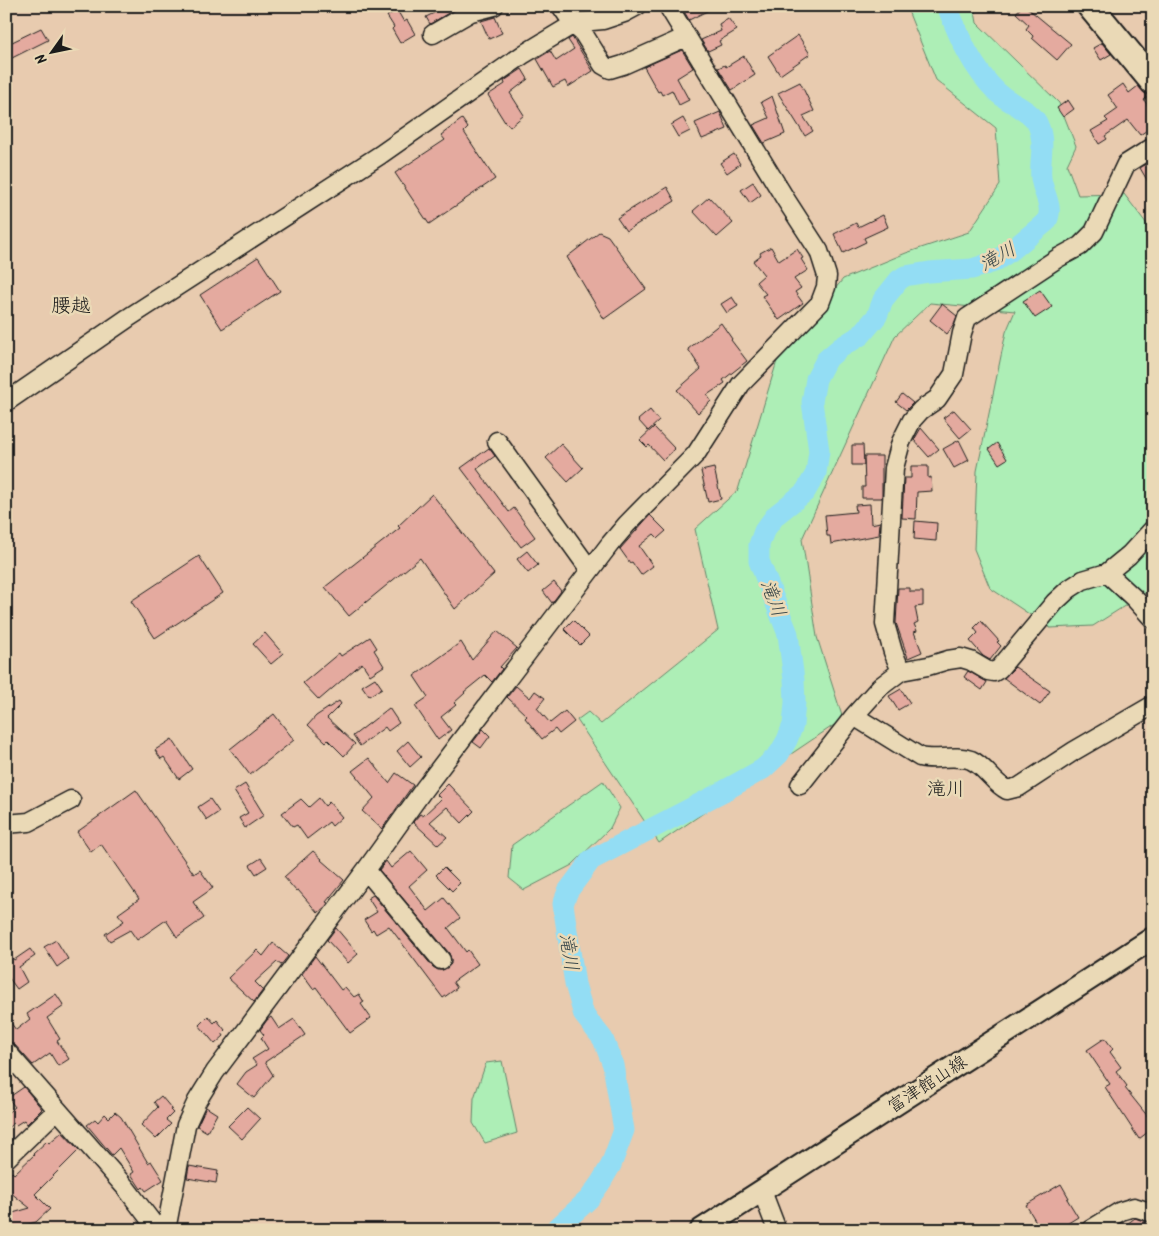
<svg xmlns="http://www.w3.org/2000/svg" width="1159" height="1236" viewBox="0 0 1159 1236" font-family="Kalam,'Klee One',sans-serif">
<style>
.green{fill:#adeeb6;stroke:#648569}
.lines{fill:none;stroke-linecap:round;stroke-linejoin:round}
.river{stroke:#93ddf4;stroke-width:21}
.building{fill:#e4aa9f;stroke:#1c1c1c}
.minor-casing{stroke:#1c1c1c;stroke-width:21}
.major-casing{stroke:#1c1c1c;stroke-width:25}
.highway-casing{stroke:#1c1c1c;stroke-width:29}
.minor{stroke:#ead9b6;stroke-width:18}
.major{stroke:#ead9b6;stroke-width:21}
.highway{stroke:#ead9b6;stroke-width:25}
.labels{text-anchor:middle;stroke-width:5;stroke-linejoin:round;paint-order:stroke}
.street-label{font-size:18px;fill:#1c1c1c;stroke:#ead9b6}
.water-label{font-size:19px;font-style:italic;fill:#344347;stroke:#ead9b6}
.neighbourhood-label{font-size:19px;fill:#1c1c1c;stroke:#ead9b6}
.quarter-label{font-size:20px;fill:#1c1c1c;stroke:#ead9b6}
</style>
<rect width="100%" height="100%" fill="#e8cbaf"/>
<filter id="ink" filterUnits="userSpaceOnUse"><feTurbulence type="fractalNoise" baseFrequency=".02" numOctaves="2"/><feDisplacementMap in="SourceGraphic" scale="10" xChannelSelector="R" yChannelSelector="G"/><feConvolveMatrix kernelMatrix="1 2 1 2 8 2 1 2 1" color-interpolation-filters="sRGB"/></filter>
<g filter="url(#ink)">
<path class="green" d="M906,6H974L977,23L1059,103L1076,146L1067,165L1078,195L1124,194L1153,232V588L1093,626L1050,628L990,588L974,549L977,471L1006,332L1015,311L930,303L895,336L802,539L817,637L843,719L659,843L577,720L588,712L601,724L718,630L695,529L738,490L777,361L843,279L906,253L969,232L1000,185L996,128L936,80Z
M603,781L620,808L610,828L572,865L524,890L509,878L512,845Z
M502,1061L517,1133L485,1143L473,1123L474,1098L486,1063Z"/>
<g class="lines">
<path class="river" d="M555,1230L589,1199L601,1182L611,1165L624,1130L613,1065L603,1039L584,1015L575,984L563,904L568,891L591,860L722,792L763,769L779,754L787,740L793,725L795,702L794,680L788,634L759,561V545L764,531L776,515L805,492L816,473L819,451L812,402L816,379L826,360L840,348L861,335L877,316L883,300L899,280L905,276L929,272L972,269L994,262L1012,250L1046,222C1055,208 1043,194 1041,178C1039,161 1046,143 1038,125C1032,110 1008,103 997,92C972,68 959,37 947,6"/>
</g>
<path class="building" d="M436,6H460L430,24L426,17L438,11Z
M681,6H717L689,20Z
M1022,6H1025L1071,44L1057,60L1032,38L1033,36L1026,29L1029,25L1016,13Z
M397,10L404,22L407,20L415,34L400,43L392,29L394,27L387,16Z
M495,17L502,33L489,39L481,21Z
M728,18L737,30L719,41L721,45L708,51L701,40L721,31L719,24Z
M41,28L48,40L6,61V45Z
M798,35L810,54L780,75L768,56Z
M572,37L593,71L568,87L565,81L553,87L537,59L550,51L556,61L574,49L568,40Z
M1102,43L1111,54L1101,60L1093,48Z
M682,50L693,68L677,78L689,100L679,105L672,90L662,95L660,91L658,92L644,67Z
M744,56L755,75L732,90L718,68L725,65L726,67Z
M522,69L528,79L510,93L524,115L510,127L507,123L506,124L488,95L505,84L504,81Z
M800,82L814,111L803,116L813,131L805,136L778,93Z
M1123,84L1129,93L1138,86L1149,96L1144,100L1153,113V126L1140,135L1128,120L1105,136L1107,139L1099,144L1091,131L1108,121L1105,118L1118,109L1108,95Z
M772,96L785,134L764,143L753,125L769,118L761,102Z
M1068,100L1074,109L1063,117L1057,108Z
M720,112L727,129L702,139L695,123Z
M683,118L690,131L678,137L671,125Z
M462,119L468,128L464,132L495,179L429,224L395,173L445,140L441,135Z
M734,154L740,164L727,173L720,163Z
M1153,160V190L1140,168Z
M753,182L761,195L750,203L741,190Z
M667,187L675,201L626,231L617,218Z
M709,197L733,223L717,237L693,211Z
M883,215L888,227L864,238L866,242L843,253L834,234L856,223L858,227Z
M599,232L608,236L646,289L604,319L567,257Z
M771,247L779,261L797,249L803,258L801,259L808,270L794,279L801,288L795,292L803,303L779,320L762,296L766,294L756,282L764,275L753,261L761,255L760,253Z
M258,257L280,291L222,329L200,295Z
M1040,290L1052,307L1035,318L1023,301Z
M732,297L738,306L727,313L721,304Z
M942,304L957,316L953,326L947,334L930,320Z
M721,323L732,339L731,340L747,361L723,380L725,383L707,395L711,401L698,413L677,390L701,369L688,349Z
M902,394L913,403L906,410L896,402Z
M650,410L659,421L648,431L638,420Z
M954,410L971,429L960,438L943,418Z
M654,427L675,449L663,460L649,445L647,447L640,440Z
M921,428L939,449L929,457L914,440Z
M959,440L969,460L954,468L943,449Z
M997,443L1007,459L999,464L989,449Z
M561,444L583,468L568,482L546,458Z
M852,445H863L864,465H852Z
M489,448L495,456L477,469L509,512L514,508L535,537L521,547L461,468Z
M864,456H882V498H862V487H865Z
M911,466H928V478L931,477L932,491L917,492L916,519L902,518L904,478H911Z
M714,468L721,499L708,502L701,471Z
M432,494L494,574L455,609L420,558L349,616L325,587L400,528L398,526Z
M870,504L871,524L880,522L879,535L831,544L830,536H827L825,515L856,512L855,505Z
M650,515L666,531L658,538L654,534L639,546L653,566L641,575L632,562L630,563L620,549Z
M915,521L937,523L936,541L914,539Z
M527,551L538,565L528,573L517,559Z
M199,556L223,593L155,638L131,601Z
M554,582L561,591L552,603L543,591Z
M898,588H910V592H923V606L915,607L918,622L914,624L917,631L914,632L922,652L908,658L896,623Z
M573,620L589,636L580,645L564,629Z
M981,621L999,641L997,642L1001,646L990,660L983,656L970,641L978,633L974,628Z
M497,631L517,648L500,667L502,669L492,682L485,675L464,692L465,693L454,703L456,705L441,717L451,730L438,740L415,706L428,697L414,676L461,642L472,660Z
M265,633L283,654L271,664L253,644Z
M370,637L377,648L374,650L384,666L370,675L362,663L319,700L303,683L339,653L341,656Z
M1015,667L1050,691L1040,705L1004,678Z
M968,671L987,682L982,690L964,677Z
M375,678L382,688L369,696L362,686Z
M516,686L530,698L535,691L545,698L537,708L550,723L565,711L574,722L559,734L555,729L542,739L525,718L527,716L507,697Z
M901,689L910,703L898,710L889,696Z
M339,701L341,704L327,718L355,744L344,756L328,740L326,742L308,725L316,716Z
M389,708L399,723L388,731L385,727L360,746L353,736Z
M274,714L294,740L250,775L230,749Z
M483,729L490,736L481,748L473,742Z
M172,739L192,769L179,779L164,757L161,759L155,750Z
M408,741L421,757L410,767L397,751Z
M369,758L389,783L396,773L413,785L382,829L362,811L374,798L352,771Z
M245,784L264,815L245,828L239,818L248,813L234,791Z
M448,784L474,811L462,823L447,807L430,822L447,837L438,845L413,822L420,814L423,816L441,799L437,795Z
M136,790L194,874L200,870L213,888L193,902L204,918L177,937L166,920L137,940L130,930L110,941L105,934L124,921L118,914L139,899L101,844L91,852L77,832Z
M319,798L325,806L329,802L342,817L332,826L329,822L307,839L297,825L293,827L282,813L301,799L309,807Z
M210,799L219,812L207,820L198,807Z
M313,851L322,859L321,860L344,880L326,902L328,903L326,906L318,913L298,890L296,891L284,877Z
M411,851L427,870L409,886L428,911L444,898L460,918L448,928L466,952L468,950L478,964L453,982L457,988L443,998L389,926L376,934L373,929L371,931L364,920L377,912L368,898L373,895L433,967L438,970H443L451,964V959L449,953L379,870L386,861L391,868Z
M261,858L267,867L256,874L250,865Z
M444,867L460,883L452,891L436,875Z
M336,928L358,954L348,963L327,940Z
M56,940L68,959L57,967L44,947Z
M273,943L288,956L281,965L277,962L255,982L263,990L254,1002L228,978L257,950L263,956Z
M6,949L14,960L30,949L35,956L19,967L27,982L17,989L6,974Z
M315,956L341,990L345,987L354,997L359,994L364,1002L361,1004L371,1018L350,1033L316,987L313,989L302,974Z
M56,994L64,1006L47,1018L60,1039L57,1041L69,1059L58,1066L50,1053L33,1065L14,1044L6,1041V1016L16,1030L30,1019L27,1014Z
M208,1016L214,1023L217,1020L225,1030L222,1033L224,1036L215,1044L199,1025Z
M271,1017L279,1029L294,1019L305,1035L265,1062L273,1075L254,1098L237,1084L246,1072L257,1065L252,1059L268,1049L261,1038L264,1035L260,1030L267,1020Z
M1105,1038L1113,1049L1110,1052L1121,1067L1116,1071L1127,1086L1125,1088L1153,1123V1128L1139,1139L1105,1087L1110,1084L1087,1050Z
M24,1087L42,1109L27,1124L24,1120L16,1125L14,1123L6,1129V1114L15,1107L8,1098Z
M161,1096L172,1109L170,1110L173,1113L166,1120L171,1124L156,1139L141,1125L158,1107L154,1102Z
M206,1107L217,1114L207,1132L197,1126Z
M247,1107L260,1119L242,1139L228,1126Z
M115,1112L121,1117L148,1163L151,1161L163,1180L146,1191L143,1187L141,1189L131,1174L134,1172L119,1148L112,1155L87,1125L95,1119L98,1122L105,1114L109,1118Z
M62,1132L79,1150L35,1194L50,1209L36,1222L8,1230L6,1215L30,1208L6,1189V1179L12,1172L14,1174L34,1155L33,1154L47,1141L49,1143Z
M189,1166L218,1171L216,1183L187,1178Z
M1061,1184L1069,1198L1067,1199L1078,1217L1057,1230H1041L1026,1205Z
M1135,1218L1143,1221L1151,1230H1132L1127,1224Z"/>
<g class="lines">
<defs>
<path id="minor" d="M561,6L574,25L583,33L603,65L610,69L623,65L686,37
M433,34L471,12L494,6
M6,402L128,318L380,155L524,54L572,25L581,22L603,20L624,13L637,6
M497,441L590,570
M1107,573L1134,598L1153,619
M901,671L893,652L885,624L894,468L901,442L912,420L921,410L937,399L954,374L962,333L967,318L1058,258L1080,246L1094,232L1126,164L1153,147
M854,716L920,757C936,761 955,754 971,760C985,766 993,783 1007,790L1019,787L1074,751L1153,705
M800,785L854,716L880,687L901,671L928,666L948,660L961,658L971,661L988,671L994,672L999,669L1055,602L1069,589L1083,580L1107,573L1129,555L1153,529
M6,824L29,822L71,800
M366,870L441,960
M6,1051L126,1188L158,1230
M6,1159L57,1110
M762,1191L777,1230
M166,1230L186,1125L197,1101L215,1072L366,870L424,789L610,544L627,524L696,454L741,384L820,303L826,287L827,276L819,251L786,200L668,6
M1090,1230L1121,1211L1134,1207L1153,1213"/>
<path id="major" d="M701,1230L1153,938"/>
<path id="highway" d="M1090,6L1153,82"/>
</defs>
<use href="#minor" class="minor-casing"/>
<use href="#major" class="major-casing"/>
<use href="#highway" class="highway-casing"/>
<use href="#minor" class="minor"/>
<use href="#major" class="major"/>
<use href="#highway" class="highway"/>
</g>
</g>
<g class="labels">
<g class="street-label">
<text transform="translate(927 1084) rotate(-33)" y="6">富津館山線</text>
</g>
<g class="water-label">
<text transform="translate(997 256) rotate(-29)" y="7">滝川</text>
<text transform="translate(774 598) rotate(69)" y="7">滝川</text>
<text transform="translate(570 952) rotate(81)" y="7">滝川</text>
</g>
<g class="neighbourhood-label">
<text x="946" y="795">滝川</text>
</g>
<g class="quarter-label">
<text x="71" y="312">腰越</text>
</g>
</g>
<rect width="1159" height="1236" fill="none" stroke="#ead9b6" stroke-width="25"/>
<rect x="12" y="12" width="1134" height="1211" fill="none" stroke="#1c1c1c" stroke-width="2" filter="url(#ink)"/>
<g transform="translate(52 52) rotate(237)" stroke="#ead9b6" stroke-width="4" paint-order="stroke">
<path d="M0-4L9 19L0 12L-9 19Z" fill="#1c1c1c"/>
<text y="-8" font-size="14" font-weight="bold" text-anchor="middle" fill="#1c1c1c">N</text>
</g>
</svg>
